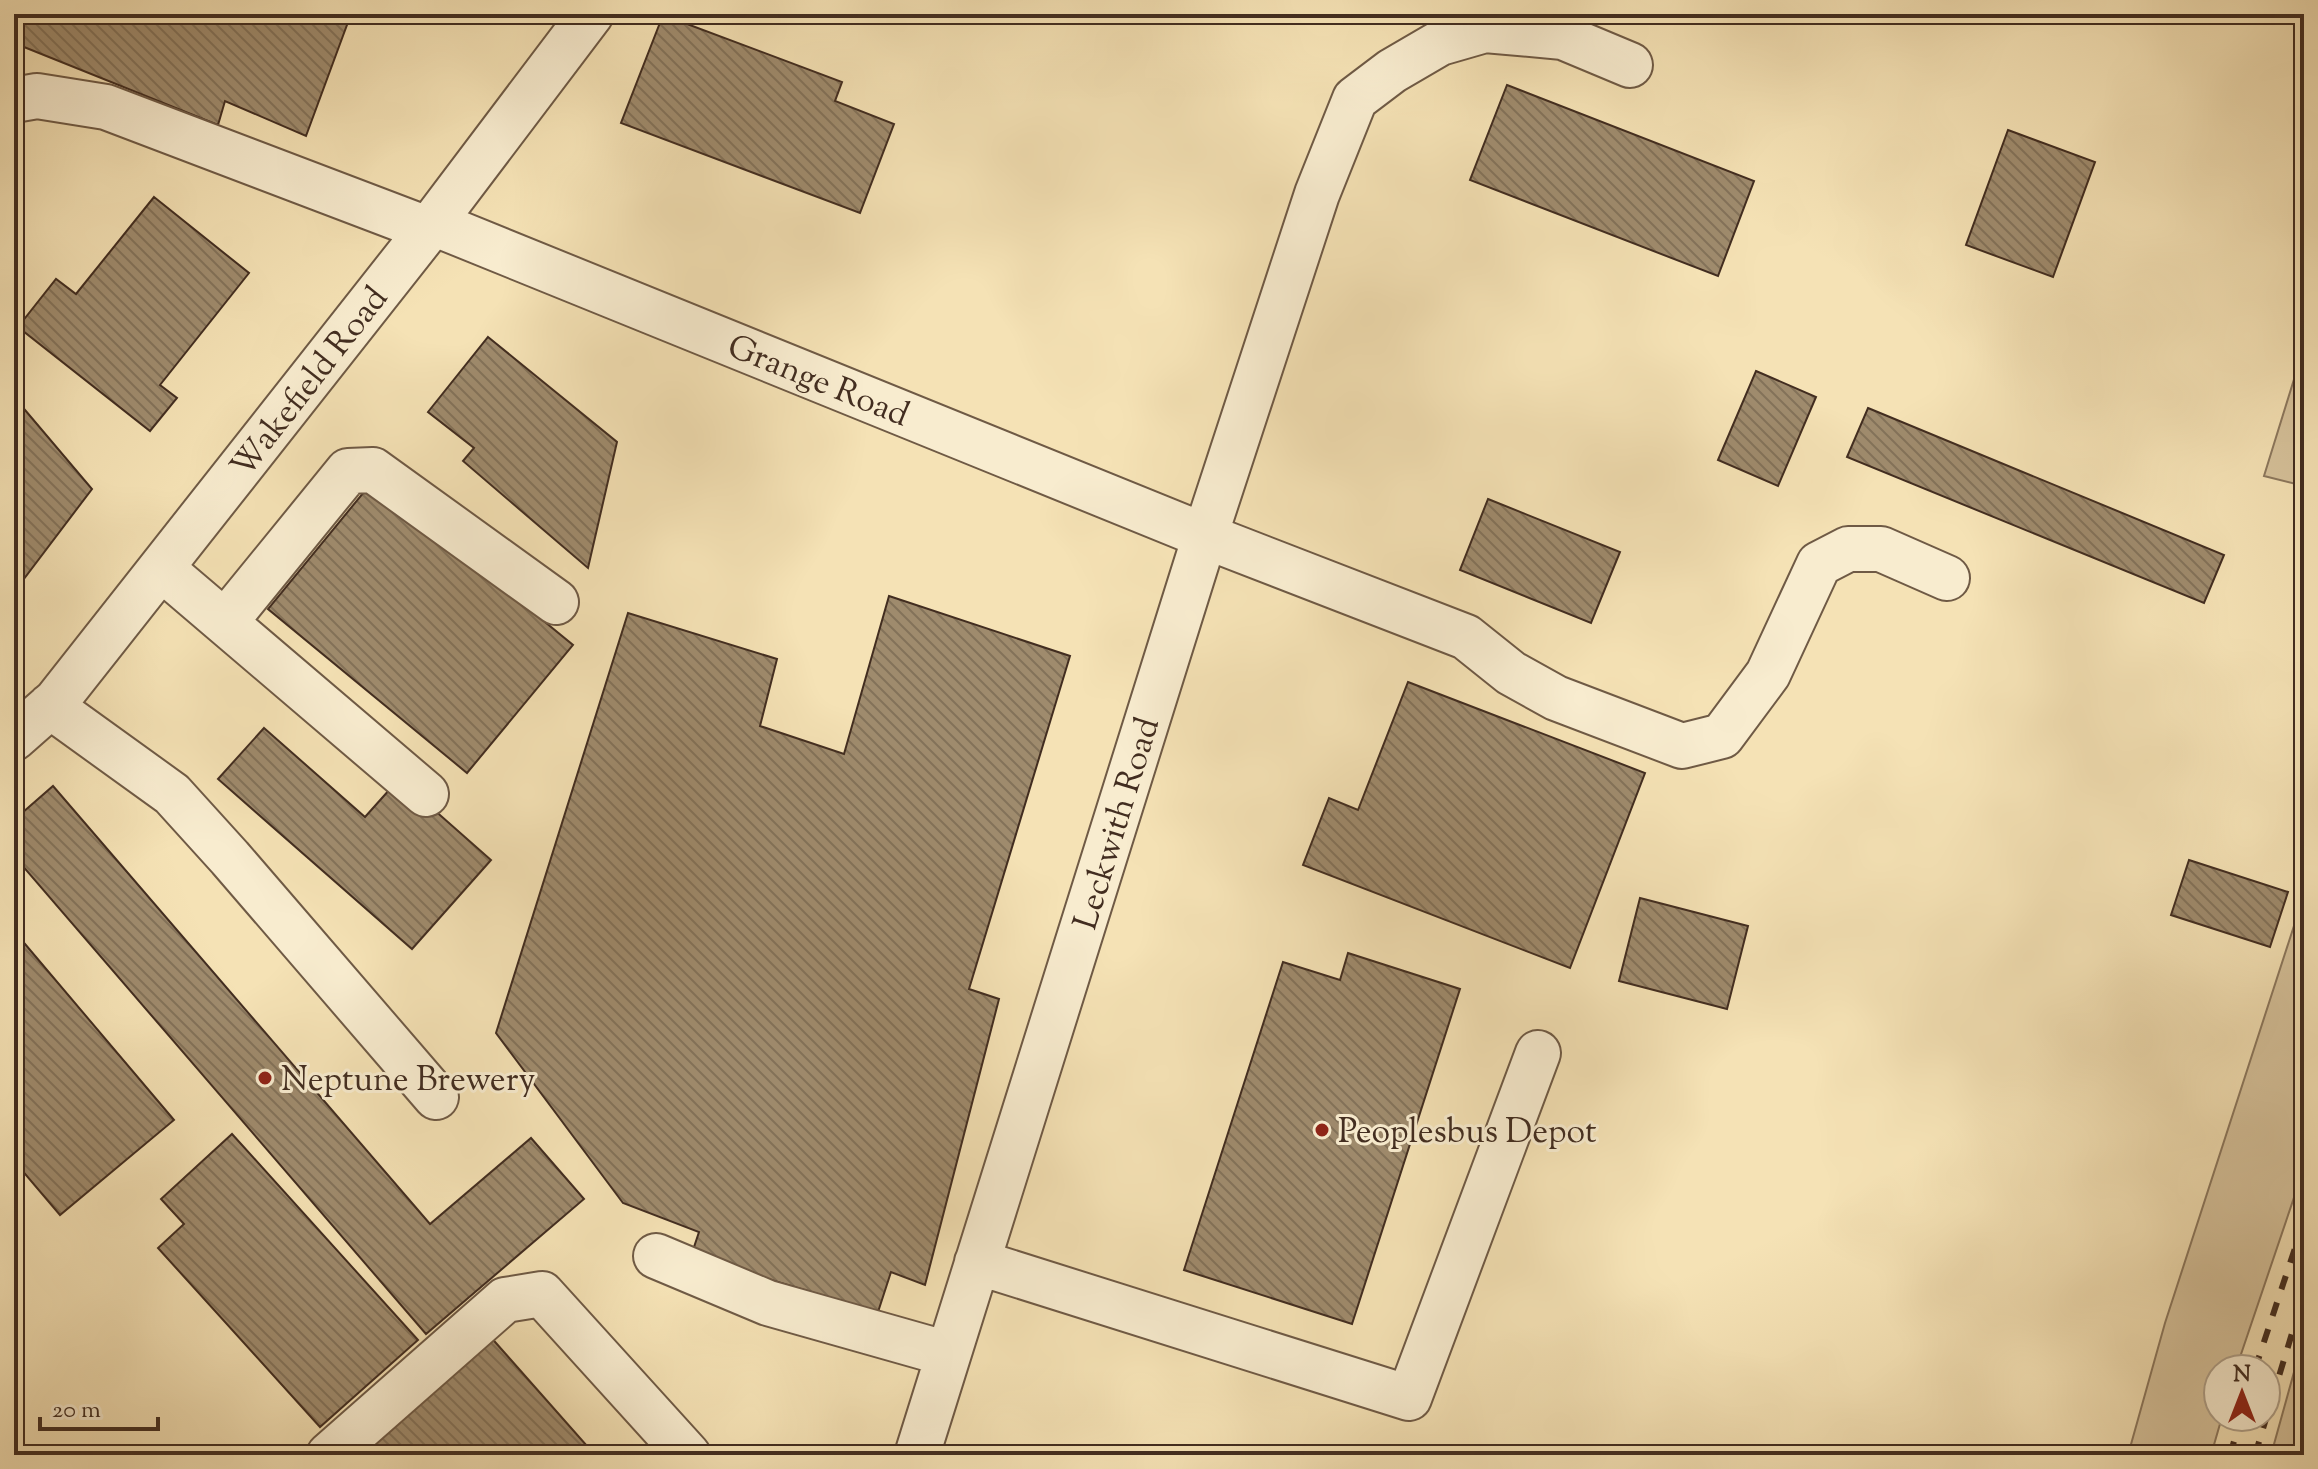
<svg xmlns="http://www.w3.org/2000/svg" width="2318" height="1469" viewBox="0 0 2318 1469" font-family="'Sorts Mill Goudy',serif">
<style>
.grass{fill:#d7c39c;stroke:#8c785e;stroke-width:2}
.building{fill:url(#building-back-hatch);stroke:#422d20;stroke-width:2}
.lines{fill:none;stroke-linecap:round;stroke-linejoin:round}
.minor-casing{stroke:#6f5a45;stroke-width:48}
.minor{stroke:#f8eccf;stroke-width:44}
.rail{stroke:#422d20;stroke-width:6;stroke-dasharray:14 14;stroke-linecap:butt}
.poi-dot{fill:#8f2418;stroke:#f8eccf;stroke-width:3}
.labels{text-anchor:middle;stroke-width:6;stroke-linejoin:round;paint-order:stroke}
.street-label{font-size:34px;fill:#422d20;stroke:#f8eccf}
.poi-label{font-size:34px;fill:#422d20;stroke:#f8eccf;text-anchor:start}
</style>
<defs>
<pattern id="building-back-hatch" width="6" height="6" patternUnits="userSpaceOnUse" patternTransform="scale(2)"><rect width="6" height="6" fill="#9f8b6d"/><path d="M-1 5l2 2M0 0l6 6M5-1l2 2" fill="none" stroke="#837259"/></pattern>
</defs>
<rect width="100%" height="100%" fill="#f5e2b5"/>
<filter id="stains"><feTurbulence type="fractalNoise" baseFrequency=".0025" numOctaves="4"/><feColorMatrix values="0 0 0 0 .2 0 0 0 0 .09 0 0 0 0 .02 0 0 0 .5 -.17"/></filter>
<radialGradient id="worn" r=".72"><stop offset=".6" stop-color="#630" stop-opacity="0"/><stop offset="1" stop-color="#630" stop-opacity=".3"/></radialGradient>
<path class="grass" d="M2304,347V486L2264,476Z
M2304,895V1168L2236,1369H2218V1417H2222L2211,1455H2128L2165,1323Z
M2304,1336V1455H2271Z"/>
<path class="building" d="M14,14H351L306,136L225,101L218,125L14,43Z
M663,15L842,82L835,101L894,124L860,213L621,123Z
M1507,85L1754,181L1718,276L1470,180Z
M2008,130L2095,162L2053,277L1966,245Z
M154,197L249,273L160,385L177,398L150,431L18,327L56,279L76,294Z
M488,337L617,442L588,568L463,461L474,448L428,412Z
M1756,371L1816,397L1778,486L1718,460Z
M14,397L92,489L14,592Z
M1868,408L2224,555L2204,603L1847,457Z
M373,481L573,645L467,773L268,609Z
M1488,499L1620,552L1591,623L1460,570Z
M889,596L1070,656L969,989L999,999L925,1285L891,1272L878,1312L691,1256L699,1232L623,1203L496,1033L628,613L777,659L760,726L844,754Z
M1408,682L1645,773L1570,968L1303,865L1329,798L1358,810Z
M264,728L365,817L399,779L491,860L412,949L218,779Z
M53,786L430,1224L531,1138L584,1199L426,1334L14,856V820Z
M2189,860L2288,892L2270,947L2171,915Z
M1640,898L1748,926L1727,1009L1619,981Z
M14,931L174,1120L60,1215L14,1161Z
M1348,953L1460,989L1352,1324L1184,1270L1283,962L1340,980Z
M232,1134L418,1340L320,1427L158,1248L184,1224L161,1199Z
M488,1334L595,1455H351Z"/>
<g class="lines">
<defs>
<path id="minor" d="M14,100L37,96L106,107L427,229
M433,223L1205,536L1466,637L1511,673L1556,698L1682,746L1722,736L1768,674L1819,564L1848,549H1881L1947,578
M161,568L426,794
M225,622L348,471L373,470L556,602
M50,706L172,794L230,858L436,1097
M14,738L56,701L433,223L591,14
M656,1256L768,1303L948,1354
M977,1262L1409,1398L1538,1053
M329,1455L505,1300L542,1294L688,1455
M917,1455L1205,536L1317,194L1355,99L1392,71L1440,43L1485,30L1563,37L1630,65"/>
</defs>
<use href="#minor" class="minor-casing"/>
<use href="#minor" class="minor"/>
<path class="rail" d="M2255,1369L2304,1221
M2230,1455L2241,1417
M2255,1455L2304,1294"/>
</g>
<g class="poi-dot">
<circle cx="265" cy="1078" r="8"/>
<circle cx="1322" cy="1130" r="8"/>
</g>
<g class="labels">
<g class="street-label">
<text transform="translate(819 379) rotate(22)" y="12">Grange Road</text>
<text transform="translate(308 381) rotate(-52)" y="12">Wakefield Road</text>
<text transform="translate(1115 823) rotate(-73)" y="12">Leckwith Road</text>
</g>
<g class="poi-label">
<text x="281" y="1090">Neptune Brewery</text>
<text x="1338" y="1142">Peoplesbus Depot</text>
</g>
</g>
<rect width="2318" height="1469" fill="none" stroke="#f5e2b5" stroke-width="48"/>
<rect x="16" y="16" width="2286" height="1437" fill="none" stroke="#422d20" stroke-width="4"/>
<rect x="24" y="24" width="2270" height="1421" fill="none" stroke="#422d20" stroke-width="2"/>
<g transform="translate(2242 1393)"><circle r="38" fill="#f8eccf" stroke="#afa089" stroke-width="2"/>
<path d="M0-6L14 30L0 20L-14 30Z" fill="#8f2418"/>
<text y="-12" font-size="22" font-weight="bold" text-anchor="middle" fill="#422d20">N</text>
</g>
<path d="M40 1417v12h118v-12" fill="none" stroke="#422d20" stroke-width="4"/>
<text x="52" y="1417" font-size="24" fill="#422d20" stroke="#f8eccf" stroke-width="6" paint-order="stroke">20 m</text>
<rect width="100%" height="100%" filter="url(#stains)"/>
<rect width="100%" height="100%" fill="url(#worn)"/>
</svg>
